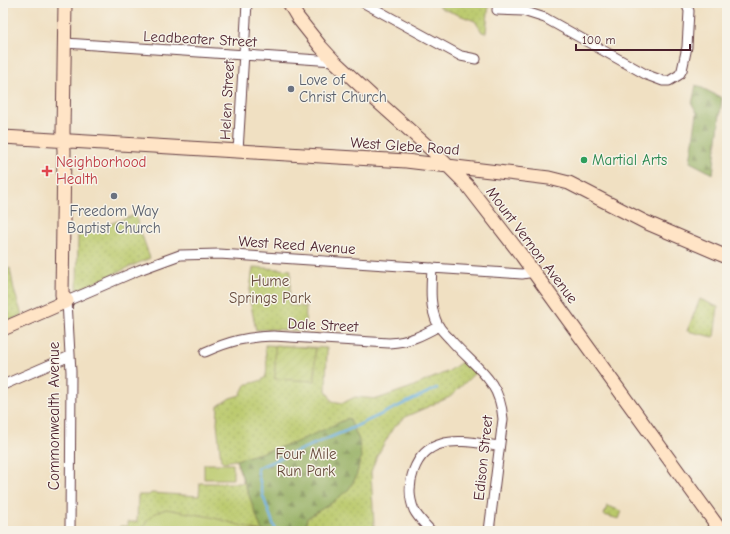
<svg xmlns="http://www.w3.org/2000/svg" width="730" height="534" viewBox="0 0 730 534" font-family="'Comic Neue',sans-serif">
<style>
.grass{fill:url(#grass-dots);stroke:#82744b}
.forest{fill:url(#forest-firs);stroke:#6e6645}
.garden{fill:url(#garden-furrows);stroke:#82744b}
.pitch{fill:#bac96b;stroke:#82744b}
.lines{fill:none;stroke-linecap:round;stroke-linejoin:round}
.stream{stroke:#69afe0;stroke-width:2.5}
.street-casing{stroke:#633c42;stroke-width:11}
.secondary-casing{stroke:#633c42;stroke-width:15}
.street{stroke:#fff;stroke-width:9}
.secondary{stroke:#ffe4c6;stroke-width:13}
.worship-dot{fill:#6b7280;stroke:#f7f3e8;stroke-width:1.5}
.leisure-dot{fill:#2e9e5b;stroke:#f7f3e8;stroke-width:1.5}
.health-dot{fill:#e0444e;stroke:#f7f3e8;stroke-width:1.5}
.labels{text-anchor:middle;stroke-width:3;stroke-linejoin:round;paint-order:stroke}
.street-label{font-size:15px;fill:#4a1f2b;stroke:#f7f3e8}
.worship-label{font-size:15px;fill:#5b616d;stroke:#f7f3e8;text-anchor:start}
.leisure-label{font-size:15px;fill:#27864d;stroke:#f7f3e8;text-anchor:start}
.health-label{font-size:15px;fill:#be3a42;stroke:#f7f3e8;text-anchor:start}
.park-label{font-size:15px;fill:#664a3b;stroke:#f7f3e8}
</style>
<defs>
<pattern id="grass-dots" width="8" height="8" patternUnits="userSpaceOnUse"><rect width="8" height="8" fill="#bac96b"/><path d="M2 2h.1M6 6h.1" fill="none" stroke="#a1ac5d" stroke-width="1.8" stroke-linecap="round"/></pattern>
<pattern id="forest-firs" width="22" height="20" patternUnits="userSpaceOnUse"><rect width="22" height="20" fill="#93ad5f"/><path d="M5 1l3.5 6h-7zM16 11l3.5 6h-7z" fill="#7a8c4f"/></pattern>
<pattern id="garden-furrows" width="10" height="10" patternUnits="userSpaceOnUse"><rect width="10" height="10" fill="#bac96b"/><path d="M-1 1l2-2M0 10L10 0M9 11l2-2" fill="none" stroke="#a1ac5d"/></pattern>
</defs>
<rect width="100%" height="100%" fill="#f7f3e8"/>
<filter id="ink" filterUnits="userSpaceOnUse"><feTurbulence type="fractalNoise" baseFrequency=".025" numOctaves="2"/><feDisplacementMap in="SourceGraphic" scale="8" xChannelSelector="R" yChannelSelector="G"/><feConvolveMatrix kernelMatrix="1 2 1 2 8 2 1 2 1" color-interpolation-filters="sRGB"/></filter>
<filter id="wash" filterUnits="userSpaceOnUse"><feTurbulence type="fractalNoise" baseFrequency=".012" numOctaves="4" result="noise"/><feDisplacementMap in="SourceGraphic" scale="16" xChannelSelector="R" yChannelSelector="G"/><feGaussianBlur stdDeviation="0.9" result="paint"/><feColorMatrix in="noise" values="0 0 0 0 0 0 0 0 0 0 0 0 0 0 0 0 0 1.4 0 .05"/><feComposite in="paint" operator="in"/></filter>
<g filter="url(#wash)">
<rect width="100%" height="100%" fill="#f0e0c2"/>
<path class="grass" d="M435,3H489L486,33L482,32L475,21L443,9Z
M135,215L150,258L77,290L78,235Z
M253,267L291,270L289,305L306,307L305,331L270,329L256,330L249,296Z
M10,268L14,290L22,315L3,324V271Z
M700,299L718,307L714,337L687,331Z
M265,345L327,348L326,390L332,401L343,403L355,397L377,399L409,388L449,371L463,361L475,373L450,397L407,416L393,428L376,458L371,472L374,525L376,531H119L120,526H128V522H137L138,495H149L151,493L199,496L200,483H244L236,460L223,462L221,460L217,423L218,406L230,398L240,395L245,385C250,383 259,382 263,379C270,376 265,352 265,345Z
M607,506L622,511L619,519L604,515Z"/>
<path class="forest" d="M696,85L722,98L713,174L690,162L697,113L692,104Z
M349,418L359,440L361,457L356,477L349,489L333,502L307,518L305,531H262L236,460L294,443Z"/>
<path class="garden" d="M275,345L315,348V381L275,379Z"/>
<path class="pitch" d="M204,464H233V479H204Z
M166,509L211,517L260,531H143C146,518 153,513 166,509Z"/>
<g class="lines">
<path class="stream" d="M276,531L263,496L257,468L348,430L437,388"/>
</g>
</g>
<g filter="url(#ink)">
<g class="lines">
<defs>
<path id="street" d="M364,3L461,56L476,59
M498,3L497,10L523,11L545,18L647,75L663,81H669L679,75L682,70L687,47L689,11L686,3
M65,43L334,61
M238,151L247,3
M432,268C431,287 429,307 438,325C441,330 446,335 450,339C474,367 500,378 503,419L489,531
M205,352C230,341 245,337 273,336L389,343C409,342 421,336 439,326
M3,385L70,356
M70,531L71,372L67,301L139,270L180,255L219,254L522,274L534,272
M431,531C425,524 418,518 414,510C404,486 414,451 441,444C459,438 481,444 499,446"/>
<path id="secondary" d="M65,3L63,132L64,151L62,295L67,301
M289,3L298,18L321,47L334,61L377,101L435,153L467,185L522,256L721,531
M3,137L406,161L549,178L569,183L645,222L727,257
M3,329L67,301"/>
</defs>
<use href="#street" class="street-casing"/>
<use href="#secondary" class="secondary-casing"/>
<use href="#street" class="street"/>
<use href="#secondary" class="secondary"/>
</g>
</g>
<g class="worship-dot">
<circle cx="291" cy="89" r="4"/>
<circle cx="114" cy="196" r="4"/>
</g>
<circle class="leisure-dot" cx="584" cy="160" r="4"/>
<path class="health-dot" d="M45 165h4v4h4v4h-4v4h-4v-4h-4v-4h4z"/>
<g class="labels">
<g class="street-label">
<text transform="translate(200 39) rotate(3)" y="5">Leadbeater Street</text>
<text transform="translate(227 100) rotate(-87)" y="5">Helen Street</text>
<text transform="translate(405 146) rotate(4)" y="5">West Glebe Road</text>
<text transform="translate(297 245) rotate(4)" y="5">West Reed Avenue</text>
<text transform="translate(532 245) rotate(53)" y="5">Mount Vernon Avenue</text>
<text transform="translate(323 325) rotate(3)" y="5">Dale Street</text>
<text transform="translate(54 416) rotate(-90)" y="5">Commonwealth Avenue</text>
<text transform="translate(483 458) rotate(-84)" y="5">Edison Street</text>
</g>
<g class="worship-label">
<text x="299" y="85">Love of<tspan x="299" dy="17">Christ Church</tspan></text>
<text x="114" y="216" text-anchor="middle">Freedom Way<tspan x="114" dy="17">Baptist Church</tspan></text>
</g>
<g class="leisure-label">
<text x="592" y="165">Martial Arts</text>
</g>
<g class="health-label">
<text x="56" y="167">Neighborhood<tspan x="56" dy="17">Health</tspan></text>
</g>
<g class="park-label">
<text x="270" y="286">Hume<tspan x="270" dy="17">Springs Park</tspan></text>
<text x="306" y="459">Four Mile<tspan x="306" dy="17">Run Park</tspan></text>
</g>
</g>
<rect width="730" height="534" fill="none" stroke="#f7f3e8" stroke-width="16"/>
<path d="M576 44v6h114v-6" fill="none" stroke="#4a1f2b" stroke-width="2"/>
<text x="582" y="44" font-size="12" fill="#4a1f2b" stroke="#f7f3e8" stroke-width="3" paint-order="stroke">100 m</text>
</svg>
